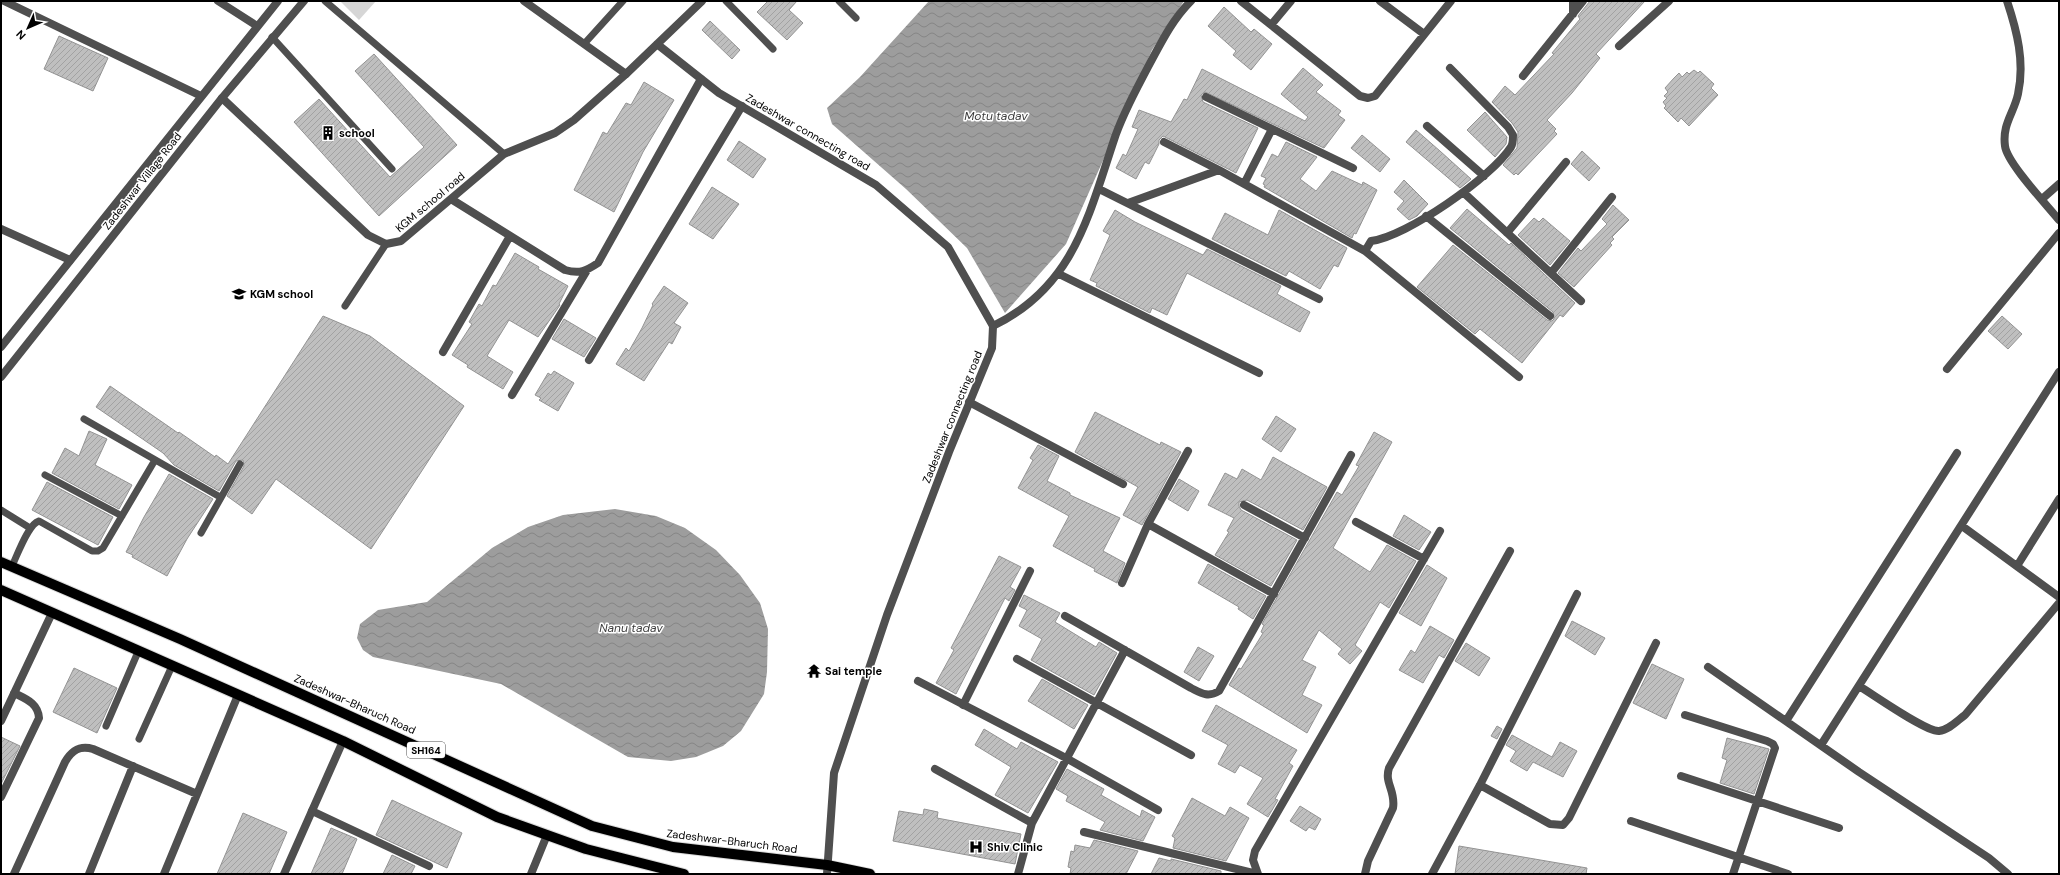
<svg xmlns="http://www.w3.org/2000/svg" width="2060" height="875" viewBox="0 0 2060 875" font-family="'DM Sans',sans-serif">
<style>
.garden{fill:#d6d6d6}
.water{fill:url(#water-waves)}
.building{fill:url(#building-hatch);stroke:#939393}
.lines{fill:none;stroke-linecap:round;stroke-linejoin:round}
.primary-casing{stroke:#dbdbdb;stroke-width:12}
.service{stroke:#4f4f4f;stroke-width:7}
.minor{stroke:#4f4f4f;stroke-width:8}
.tertiary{stroke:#4f4f4f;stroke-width:8}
.primary{stroke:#000;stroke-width:10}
.labels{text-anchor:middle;stroke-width:3;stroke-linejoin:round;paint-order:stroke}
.shield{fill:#fff;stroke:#4c4c4c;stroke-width:1}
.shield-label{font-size:10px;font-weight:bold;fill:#000}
.street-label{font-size:11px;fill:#000;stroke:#fff}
.poi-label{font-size:11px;font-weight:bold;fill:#000;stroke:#fff;text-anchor:start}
.water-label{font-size:12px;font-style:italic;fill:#3e3e3e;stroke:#fff}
</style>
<defs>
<pattern id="water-waves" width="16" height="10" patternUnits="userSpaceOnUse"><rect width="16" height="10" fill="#9d9d9d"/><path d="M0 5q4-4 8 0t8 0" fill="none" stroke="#858585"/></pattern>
<pattern id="building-hatch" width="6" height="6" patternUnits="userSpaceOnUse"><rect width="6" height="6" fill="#bfbfbf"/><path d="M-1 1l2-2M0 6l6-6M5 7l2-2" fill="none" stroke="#a2a2a2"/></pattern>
</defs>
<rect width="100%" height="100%" fill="#fff"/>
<path class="garden" d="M340,1H376L359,20Z"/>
<path class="water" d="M929,1H1184L1152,50L1066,244L1005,313L967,248L906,189L832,124L827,108L860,77Z
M615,509L656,516L685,528L716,550L740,575L760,603L768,629L767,672L764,694L741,731L723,746L696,757L671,761L628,757L501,684L373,657L363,650L357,638L360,624L378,610L427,602L492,548L528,527L563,515Z"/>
<path class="building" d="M768,1H797L789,10L803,23L787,40L757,12Z
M1590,1H1645L1596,54L1600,58L1572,93L1547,120L1556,129L1554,131L1557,134L1518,175L1516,173L1514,175L1503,165L1517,148L1518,132L1512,123L1492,102L1505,86L1515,95L1554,54L1552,53L1580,19L1578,16Z
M1224,7L1251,32L1254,29L1272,44L1251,70L1233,55L1236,51L1208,26Z
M710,21L740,50L732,59L702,30Z
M59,36L108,58L93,91L44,69Z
M374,54L457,145L379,216L294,122L319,99L390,177L424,147L355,71Z
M1303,68L1323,85L1316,92L1341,111L1338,115L1345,120L1324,148L1205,92L1201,95L1203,102L1258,128L1236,173L1163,136L1159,140V144L1149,164L1145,162L1136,179L1116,168L1123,154L1126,156L1138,129L1132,127L1139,110L1171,122L1184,99L1187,100L1202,69L1305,121L1308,117L1281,94Z
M1694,70L1698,73L1700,71L1714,84L1711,88L1718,95L1689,126L1681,118L1678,122L1664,108L1666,106L1663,102L1667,98L1664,96L1668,92L1665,88L1674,78L1679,73L1682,77L1687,72L1689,74Z
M644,82L674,100L643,152L614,212L574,190L603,132L607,134L626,103L631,105Z
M1485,112L1507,137L1506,144L1495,157L1467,130Z
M1416,130L1440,151L1471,179L1460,188L1406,142Z
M1362,135L1390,159L1380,172L1351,148Z
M739,141L766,159L753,178L727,160Z
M1286,142L1317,157L1300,179L1316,191L1332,171L1362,185L1363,182L1377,190L1356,234L1354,233L1352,238L1264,187L1265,185L1263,184L1266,178L1261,176L1272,154L1278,157Z
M1582,151L1600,168L1589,181L1571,164Z
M1404,180L1428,204L1417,216L1409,220L1397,209L1404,201L1394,192Z
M712,187L739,204L713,239L689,224Z
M1613,205L1629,220L1612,237L1614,239L1610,243L1612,245L1574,287L1558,273L1578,248L1581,251L1607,224L1602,219Z
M1467,209L1509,245L1511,243L1575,303L1563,317L1560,315L1522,363L1480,329L1475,334L1417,287L1453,245L1547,320L1552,321L1554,319L1553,312L1450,228Z
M1115,210L1135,222L1203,255L1207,249L1281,286L1277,294L1310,312L1300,332L1187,273L1167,315L1152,308L1150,313L1096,286L1097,283L1090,280L1110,235L1103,231Z
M1279,210L1347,248L1338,267L1334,265L1320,289L1289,271L1286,276L1212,239L1225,213L1268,235Z
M1534,218L1539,222L1543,218L1570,241L1550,265L1518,235Z
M515,253L539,267L538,269L568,286L559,304L560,305L538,337L509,320L487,356L513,372L503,389L467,367L468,365L452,355L472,324L469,322L479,304L482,306L493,285L496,286Z
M664,286L688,303L674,323L681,327L672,344L669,342L644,381L616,364L626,348L629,351L642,328L653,305L652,304Z
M323,316L370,336L464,406L371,549L276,479L252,514L227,496L244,466L243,460L236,461L219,491L174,465L163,453L96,407L110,386L178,433L179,432L215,457L216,455L228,464Z
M2002,316L2022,334L2008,349L1988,331Z
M564,319L596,338L584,357L552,339Z
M554,371L574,383L558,411L539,400L541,398L535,395L548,373L551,375Z
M1095,412L1160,445L1161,442L1181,452L1142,525L1123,515L1138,487L1075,452Z
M1276,416L1296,429L1281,452L1262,439Z
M89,431L107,439L95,465L132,485L119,509L52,473L65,448L79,456Z
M1374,432L1392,442L1333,548L1370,572L1387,545L1416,561L1389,608L1380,602L1355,645L1362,651L1350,664L1338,654L1342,649L1319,630L1302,660L1316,667L1302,695L1322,705L1307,733L1229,685L1239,668L1241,669L1263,633L1261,632L1264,625L1262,624L1337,492L1342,495L1359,466L1356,465Z
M1038,445L1059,456L1047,481L1070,493V495L1120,518L1103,551L1125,563L1117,583L1094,571L1095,569L1053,546L1069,516L1018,488L1033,460L1030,458Z
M1273,457L1327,487L1303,530L1247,500L1239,502V506L1241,510L1297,540L1271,586L1215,555L1229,532L1227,531L1234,518L1208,505L1225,473L1237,479L1242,469L1261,480Z
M169,474L213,499L187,539L167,576L132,557L133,555L126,552L144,517Z
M1179,479L1199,491L1188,511L1168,499Z
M47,482L113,517L98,545L32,510Z
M1404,515L1431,532L1419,550L1393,536Z
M999,556L1021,567L1010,587L1015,590L1009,601L1005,598L956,694L936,683L954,650L951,648Z
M1208,564L1266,596L1253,619L1238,609L1239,607L1198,583Z
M1427,565L1447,578L1421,626L1399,613Z
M1024,595L1060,613L1055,622L1096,647L1099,642L1117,653L1094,695L1031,660L1042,639L1019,626L1027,610L1019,606Z
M1572,621L1605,638L1595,655L1565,636Z
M1430,626L1454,640L1444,658L1439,655L1423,683L1399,670L1411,650L1415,653Z
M1466,643L1490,658L1479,676L1455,661Z
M1198,647L1214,656L1199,681L1184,672Z
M1652,664L1684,679L1666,719L1633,703Z
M74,668L117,688L97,733L53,712Z
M1042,679L1088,705L1074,729L1028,701Z
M1216,705L1297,750L1289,763L1293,766L1275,799L1278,800L1268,817L1247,804L1263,778L1240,765L1235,773L1218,764L1228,745L1202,731Z
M1497,726L1502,729L1497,739L1491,736Z
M984,729L1017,749L1021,742L1058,762L1028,813L995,795L1011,767L975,745Z
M1512,735L1552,757L1560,742L1577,751L1563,777L1533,762L1527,771L1510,761L1516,751L1506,745Z
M1,737L20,746L1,784Z
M1727,738L1769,749L1754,794L1720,783L1727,760L1722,758Z
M1067,769L1104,789L1101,795L1140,817L1142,810L1155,817L1143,841L1100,830L1105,822L1066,801L1068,796L1056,789Z
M1192,798L1225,816L1230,807L1249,818L1226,861L1173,848L1175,838L1172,836Z
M392,800L462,833L447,868L376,835Z
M1300,806L1321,819L1315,830L1309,827L1306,831L1290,821Z
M924,809L938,812L937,818L1021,834L1015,864L893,841L899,811L923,815Z
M243,813L287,832L269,874H217Z
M331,828L357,839L342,874H311Z
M1094,840L1138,851L1126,874H1070L1071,868L1068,867L1071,851L1074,852L1075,845L1090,848Z
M1459,846L1587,868L1586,874H1455Z
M392,855L415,866L411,874H383Z
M1159,858L1171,861V859L1221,871V874H1151Z"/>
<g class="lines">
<defs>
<path id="primary" d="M1,562L180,639L592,826L673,847L827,865L870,874
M1,590L343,741L497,817L586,849L684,874"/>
</defs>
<use href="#primary" class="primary-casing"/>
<path class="service" d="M325,1L504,154
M726,1L773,49
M839,1L856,18
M272,37L392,169
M584,44L623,1
M345,306L386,244
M84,419L220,497
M45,475L122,516
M1,510L30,528
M201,533L240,464
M12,566C17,556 28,524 39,521L92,551H98L103,548L155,460
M106,726L138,652
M139,739L172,666"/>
<path class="minor" d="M4,1L201,96
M218,1L257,26
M1241,1L1360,96L1368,98L1375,96L1451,1
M1380,1L1424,34
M2007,1C2017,31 2025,62 2018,94C2014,113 2002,124 2005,146C2007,163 2047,205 2059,220
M1573,14V1
M1271,25L1291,1
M1619,46L1669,1
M1523,76L1583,1
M1206,97L1353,168
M222,98L368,235L386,244L401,241L504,154L555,133L574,120L626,74
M1427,126L1484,176
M1164,142L1219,170L1365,251L1519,377
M1244,184L1272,129
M1099,189L1319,299
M1464,193L1581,301
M451,199L565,270C580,274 586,271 598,263L701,79
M2042,199L2059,184
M1128,203L1219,170
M1426,216L1550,316
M1,229L70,260
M1507,233L1566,162
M1365,251L1371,241C1406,237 1492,177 1511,147C1513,144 1513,139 1513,135L1508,127L1450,68
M1551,273L1612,197
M1059,274L1259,373
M993,326C1073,287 1088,218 1114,140C1122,115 1136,90 1148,67C1161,43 1172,20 1191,1
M443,352L510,236
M589,360L742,106
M1947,369L2059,233
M512,395L586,272
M969,402L1123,484
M1244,505L1305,538
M1356,522L1424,559
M1148,524L1274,594
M1962,526L2059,597
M2017,566L2059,499
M1122,583L1148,524L1188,451
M1065,616L1191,688C1201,693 1208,698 1219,691L1351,455
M1017,659L1191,755
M1708,667L1859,772L1989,858L2008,874
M918,681L1066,758L1158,810
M1859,686C1874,695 1926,732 1939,731C1949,730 1958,720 1965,715L2059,603
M963,705L1030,571
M1685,715L1767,741L1773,744L1775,748L1733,874
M1,721L52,613
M1786,721L1957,453
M1821,745L2059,372
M935,769L1032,823L1125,650
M1681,776L1839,828
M1480,785L1550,824L1563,825L1569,818L1656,643
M1,797L39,718C38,703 26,699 14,693
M312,811L429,866
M1631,821L1788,874
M1084,832L1257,874
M14,874L65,762C72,750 80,745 93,749L197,794
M89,874L133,766
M164,874L238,695
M531,874L547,835
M1018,874L1032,823
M1258,874L1253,860L1255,851L1440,531
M1365,874L1368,861L1393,808C1396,791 1384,783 1389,768L1510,551
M1432,874L1480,785L1577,594"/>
<path class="tertiary" d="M524,1L626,74L702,1
M657,44L719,93L876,185L948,247L993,326L992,348L949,452L887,615L834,773L827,874
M1,347L278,1
M1,377L222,98L304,1
M284,874L343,741"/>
<use href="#primary" class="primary"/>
</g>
<defs>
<symbol id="building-bare" viewBox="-9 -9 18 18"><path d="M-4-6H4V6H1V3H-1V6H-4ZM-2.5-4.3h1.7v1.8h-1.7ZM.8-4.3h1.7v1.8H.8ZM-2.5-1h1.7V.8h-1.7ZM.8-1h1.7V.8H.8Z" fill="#000" stroke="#fff" stroke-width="2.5" paint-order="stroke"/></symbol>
<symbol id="school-bare" viewBox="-9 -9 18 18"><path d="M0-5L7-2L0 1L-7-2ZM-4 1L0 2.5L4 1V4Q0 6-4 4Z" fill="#000" stroke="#fff" stroke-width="2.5" paint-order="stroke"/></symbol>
<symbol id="temple-bare" viewBox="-9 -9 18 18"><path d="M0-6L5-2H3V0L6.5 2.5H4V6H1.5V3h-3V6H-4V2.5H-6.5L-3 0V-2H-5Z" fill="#000" stroke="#fff" stroke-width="2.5" paint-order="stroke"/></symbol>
<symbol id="hospital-bare" viewBox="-9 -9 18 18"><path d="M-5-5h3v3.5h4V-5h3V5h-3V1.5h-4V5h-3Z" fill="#000" stroke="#fff" stroke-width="2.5" paint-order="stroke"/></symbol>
</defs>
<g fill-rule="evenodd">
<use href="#building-bare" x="318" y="123" width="20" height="20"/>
<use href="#school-bare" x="229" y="284" width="20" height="20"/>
<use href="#temple-bare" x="804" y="661" width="20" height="20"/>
<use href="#hospital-bare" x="966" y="837" width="20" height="20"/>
</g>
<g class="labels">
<rect class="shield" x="407" y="742" width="38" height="16" rx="3"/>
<g class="shield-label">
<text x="426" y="754">SH164</text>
</g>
<g class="street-label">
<text transform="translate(808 132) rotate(30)" y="4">Zadeshwar connecting road</text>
<text transform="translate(142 181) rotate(-52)" y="4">Zadeshwar Village Road</text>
<text transform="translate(430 202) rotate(-40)" y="4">KGM school road</text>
<text transform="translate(952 417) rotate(-68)" y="4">Zadeshwar connecting road</text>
<text transform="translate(355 704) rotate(24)" y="4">Zadeshwar-Bharuch Road</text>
<text transform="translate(732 841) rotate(7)" y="4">Zadeshwar-Bharuch Road</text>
</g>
<g class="poi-label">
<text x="339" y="137">school</text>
<text x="250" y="298">KGM school</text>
<text x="825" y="675">Sai temple</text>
<text x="987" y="851">Shiv Clinic</text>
</g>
<g class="water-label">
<text x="996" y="120">Motu tadav</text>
<text x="631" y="632">Nanu tadav</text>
</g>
</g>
<rect width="2060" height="875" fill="none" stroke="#000000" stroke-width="4"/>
<g transform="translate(28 28) rotate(225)" stroke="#ffffff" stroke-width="3" paint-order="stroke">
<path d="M0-3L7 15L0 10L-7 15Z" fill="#000000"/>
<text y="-6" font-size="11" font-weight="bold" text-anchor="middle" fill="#000000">N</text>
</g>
</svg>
